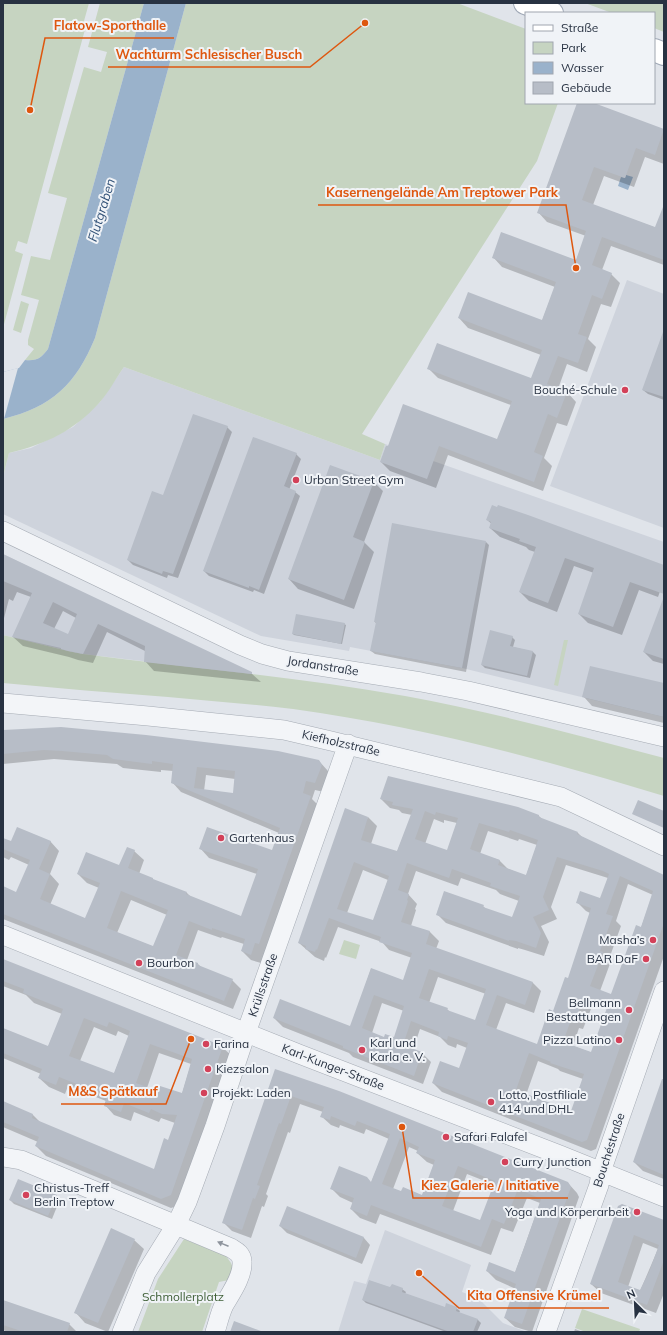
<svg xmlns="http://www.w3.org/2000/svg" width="667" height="1335" viewBox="0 0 667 1335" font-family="Mulish,sans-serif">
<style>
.built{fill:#ced3dc}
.green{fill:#c6d4c1}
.water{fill:#9ab2cb}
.pier{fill:#e0e4ea}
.shadow{fill:#0003;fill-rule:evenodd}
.building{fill:#b7bdc7;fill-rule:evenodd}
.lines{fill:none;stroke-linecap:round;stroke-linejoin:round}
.minor-casing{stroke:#a5abb4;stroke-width:20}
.major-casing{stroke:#9fa8b6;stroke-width:24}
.minor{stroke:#f3f5f8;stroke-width:19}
.major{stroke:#fff;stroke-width:22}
.oneway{fill:#8e949d}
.poi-dot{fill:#d34159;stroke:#f0f3f7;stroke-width:1.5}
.labels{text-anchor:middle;stroke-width:4;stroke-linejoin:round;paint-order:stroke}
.poi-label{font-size:12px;fill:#283242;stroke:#f0f3f7;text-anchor:start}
.street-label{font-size:12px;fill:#283242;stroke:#f0f3f7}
.park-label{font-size:12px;fill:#3d5e35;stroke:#f0f3f7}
.water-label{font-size:13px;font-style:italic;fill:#315177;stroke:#f0f3f7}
.leader{fill:none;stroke:#de570f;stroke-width:1.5}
.callout-dot{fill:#de570f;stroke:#f0f3f7;stroke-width:1.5}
.callout-label{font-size:13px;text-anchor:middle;font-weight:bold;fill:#de570f;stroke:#f0f3f7;stroke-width:4;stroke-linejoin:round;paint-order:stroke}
</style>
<rect width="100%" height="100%" fill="#e0e4ea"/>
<path class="built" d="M627,280L664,294V528L550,486Z
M124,367L380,460L385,444L664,542V717L462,668L350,647L349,651L261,636L3,514V477L9,453L31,448L73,427L100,402Z
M3,554L243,673L83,654L68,651L3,635Z
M385,1230L471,1265L462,1292L478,1298L503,1323L527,1332H338L354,1281L366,1284Z"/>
<path class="green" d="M3,3H89L84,21L87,22L27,244L18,241L15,251L23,254L3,328Z
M100,3H144L48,349C41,358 38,361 25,360L34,349L28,345V340L39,300L21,295L31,256L50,260L67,198L48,193L84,67L101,72L107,52L88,47Z
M186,3H457L526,29V103H558L537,161L362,434L385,444L380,460L124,367C116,378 109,392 100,402C74,431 46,444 9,453L3,477V419C52,407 76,384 95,338Z
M585,3H664V32L654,28V13H612Z
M21,301L29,304L21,333L13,330Z
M3,635L68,651L83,654C191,668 298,677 405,696C492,712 578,735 664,758V796C543,759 418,726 293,709C251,704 209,701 168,697C113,693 58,688 3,683Z
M564,640H568L558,686L554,685Z
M344,940L360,945L356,959L339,954Z
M184,1239L226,1256L231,1263L233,1268L229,1280L219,1282L202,1332H138L158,1279Z
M582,1309L640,1329L639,1332H586L575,1328Z"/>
<path class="water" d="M144,3H186L95,338C76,384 52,407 3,419V372L19,368L25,360C38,361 41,358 48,349Z
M626,175L633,177L628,190L618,186L621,177L625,178Z"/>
<path class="pier" d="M18,368L4,419H3V372Z"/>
<path class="shadow" d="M578,103H592L664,130V164L645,157L634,187L604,176L593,205L656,228L664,206V265L611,246L602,270L611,274L620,283L611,307L601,304L588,339L596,347L587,372L567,364L558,389L567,392L576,402L567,426L557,423L544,458L552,466L543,491L448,455L436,488L390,471L381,462L386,447L498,440L511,405L438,378L429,369L532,380L541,355L468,328L459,318L542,321L555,287L502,267L493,257L576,261L586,236L547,222L538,212Z
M664,331V400L648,394L643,390Z
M227,427L232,432L178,578L168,575L167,578L133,565L128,560L164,496Z
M296,454L301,459L289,490L295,492L300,496L264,594L254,590L253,592L209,576L204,571Z
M374,482L383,491L364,542L374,552L354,609L298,589L289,579Z
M487,520L664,570V580L658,597L639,590L622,635L588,623L579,614L594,573L574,566L557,612L529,601L520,592L535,552L529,550L526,547L500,537L490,528L492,524Z
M486,542L489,545L466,672L375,654L371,651L377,624L375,622Z
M3,555L251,673L261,682L154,671L145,661V651L107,632L93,663L78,660L69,657L23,646L13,637L31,597L17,592L13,601L9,599L3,622ZM63,611L76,618L68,636L54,629Z
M664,599V664L653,661L644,652Z
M344,624L346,625L342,644L294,635L293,634Z
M512,637L515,640L513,647L533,652L536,655L530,678L485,668L482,665Z
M664,684V723L592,706L584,697Z
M3,731L319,761L328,771L330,775L324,792L315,790L312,799L319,806L268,953L265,951L261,963L251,960L242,951L244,944L222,937L221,938L198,930L187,960L198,964L202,968L232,980L241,989L233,1009L3,919V888L17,893L29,865L11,857L9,860L3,857V839L12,843L50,841L59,851L50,874L59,884L50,905L85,920L99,888L87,883L78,874L120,866L134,851L144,860L139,874L155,881L187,893L191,897L242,917L257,874L209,858L200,848L273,851L279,833L181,792L172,782L173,771L161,770V772L123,768L117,764L54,759L3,764ZM206,775L235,779L234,794L204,791ZM131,900L167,915L154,947L117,933Z
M381,799L539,816L543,820L578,833L582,837L664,876V956L596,1149L591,1151L442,1092L433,1083L460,1069L467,1048L457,1044L456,1048L448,1045L440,1037L420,1029L413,1050L422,1053L431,1062L423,1084L353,1057L349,1053L283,1027L274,1018L351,1027L371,969L404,981L412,958L389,950L382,942L338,927L326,958L325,957L324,961L315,957L299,943L368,817L377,826L371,844L397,852L412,815L402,813L399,810L390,808ZM434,819L444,823V820L457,823L447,852L425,844ZM488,831L518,841L519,839L537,845L526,876L508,869L499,860L480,854ZM566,865L608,878L601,899L577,902L586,911L590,913L569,979L538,1045L496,1030L506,1003L534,1013L541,991L533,983L436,949L439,941L430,932L411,926L416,910L415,909L417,904L408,894L416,871L458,886L461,878L496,890L500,894L519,901L513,919L487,910L483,906L437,914L446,923L518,949V948L525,950L544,956L549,942L541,926L557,919L551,907ZM363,870L388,880L373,922L347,913ZM628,884L653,895L641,928L611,995L600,991L611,961L609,959L621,926L616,921ZM438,977L486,994L476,1022L451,1013L447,1009L429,1003ZM382,1003L404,1011L394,1039L385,1038L372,1033ZM593,1004L607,1009L592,1053L573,1046L579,1028L583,1029ZM538,1061L558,1069L560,1071L583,1079L572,1112L526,1095Z
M3,960L222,1047L232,1056L180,1205L171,1208L46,1156L36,1146L38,1142L3,1127V1103L33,1115L41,1123L154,1170L169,1142L175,1123L161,1118L159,1122L134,1112L131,1121L114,1115L105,1105L106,1101L68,1086L65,1094L49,1087L39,1078L41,1074L3,1058V1029L48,1047L62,1014L34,1003L26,995L3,986ZM94,1027L116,1036L118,1031L129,1036L114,1074L80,1061ZM159,1053L191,1064L182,1094L159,1092L147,1088Z
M276,1070L568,1183L577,1193L579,1197L532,1332L515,1327L505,1318L516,1289L496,1280L487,1271L515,1273L540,1203L527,1198L513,1232L501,1228L491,1255L380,1214L376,1224L360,1218L351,1209L353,1203L340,1197L331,1188L371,1183L389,1139L366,1129L364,1134L340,1125L339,1128L331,1125L321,1116L323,1112L300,1104L290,1133L288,1132L266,1194L268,1196L264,1207L262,1206L251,1238L232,1231L223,1222ZM409,1147L418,1151L417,1153L427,1162L434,1165L422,1196L402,1192L393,1189ZM467,1174L495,1185L481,1222L453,1211Z
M664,1078V1179L643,1171L634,1162Z
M56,1196L60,1199L52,1219L14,1204L10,1200Z
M619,1206L664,1221V1293L656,1313L601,1293L591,1284ZM643,1243L658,1249L640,1291L628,1287Z
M280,1226L364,1238L370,1245L362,1264L287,1233Z
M134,1240L144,1249L108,1332L85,1323L76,1313Z
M391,1289H402L406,1292L405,1294L446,1308H456L460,1311L459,1313L478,1320L481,1323L477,1332H446L366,1303L363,1300Z
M3,1301L69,1324L77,1332H8L3,1330Z
M575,1329L583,1332H574Z"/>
<path class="building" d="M577,103H594L664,129L655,155L636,148L625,178L594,167L582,200L655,227L663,207H664V260L602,237L592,265L612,273L602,299L592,295L578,334L587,337L578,363L558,356L547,384L567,392L557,418L548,414L534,452L543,456L534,482L439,446L427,479L380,462L386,446H388L403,404L497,439L512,401L427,369L437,343L531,378L542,350L458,318L468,292L542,320L556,282L492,258L501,232L576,260L586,231L537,213Z
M663,332H664V397L642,390Z
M193,414L228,426L173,574L163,571L162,574L127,560L152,491L163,495Z
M253,437L297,453L284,486L296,491L259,590L249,586V588L203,571Z
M330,465L374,481L353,537L365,542L344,600L288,579Z
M492,505L497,507L498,505L528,515L664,565V594L630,582L613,627L578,614L594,568L565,558L548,603L519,592L536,547L519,541L520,539L489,528L491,522L486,520Z
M392,523L486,541L462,668L370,651L376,622H374Z
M3,554L252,672V674L144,662L145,646L98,624L83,654L68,651L61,649V648L12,637L32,593L3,581ZM53,602L77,614L68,634L43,623Z
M663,599H664V659L643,652Z
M296,614L345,623L341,644L292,634Z
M490,630L513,636L510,646L533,651L527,676L481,665Z
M590,666L664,683V717L582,697Z
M61,727L146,735L278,751L319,760L322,765L315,783L306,781L303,793L311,796L259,944L255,943L251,955L241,951L245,939L212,928V930L189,921L176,955L198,963V965L233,979L224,1001L3,914V886L16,892L30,860L3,849V838L11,841L17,827L51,841L39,869L50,874L40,899L85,918L100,883L77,874L86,852L119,865L127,847L135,850L128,868L153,878V879L187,892L186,894L241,916L258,869L199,849L207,827L272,850L280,828L171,783L173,764L152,761V764L113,759L107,755L62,751L44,750L3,754V730ZM197,767L235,771L233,793L194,788ZM121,891L168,910L153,946L107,928Z
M388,776L518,807L539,815V817L578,832L577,834L664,875V923L587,1140L582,1142L432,1083L440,1061L459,1068L468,1043L448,1036L447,1040L438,1036L439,1032L411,1021L403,1045L422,1052L414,1076L343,1048V1046L273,1018L280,999L350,1026L371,968L403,980L412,953L379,942L381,937L329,918L317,950L316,949L315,952L305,949L306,946L298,943L345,808L368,817L361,840L397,851L413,809L392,805L393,802L380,799ZM425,811L435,815L436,812L458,818L447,850L415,839ZM479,823L509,832L510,830L538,840L526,875L498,865L500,860L470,849ZM557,857L603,871L609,874L600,898L580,891L576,903L591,908L568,978L565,977L553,1011L549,1009L537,1044L486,1025L497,995L525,1005L533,982L426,944L430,931L401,922L408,901L407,900L409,894L398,890L407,863L449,878L452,869L491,883L490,886L520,896L512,917L483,907L484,905L444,891L436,915L509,941V940L516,941L536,948L541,933L533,917L549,910L543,897ZM354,862L389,876L373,920L337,909ZM620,876L653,891L641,927L636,925L611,994L590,986L603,952L600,951L613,916L606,914ZM429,969L486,989L475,1020L447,1010L448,1008L419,998ZM374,995L404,1006L394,1037L385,1034L384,1037L362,1028ZM584,996L608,1005L591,1052L563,1042L571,1020L574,1021L576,1019ZM529,1053L551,1062L550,1063L584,1074L571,1111L516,1090Z
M638,800L664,811V828L632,814Z
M3,959L223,1046L171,1195L161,1199L35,1146L39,1137L3,1122V1101L33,1114L32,1118L154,1169L164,1138L168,1140L177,1115L162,1114L151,1109L149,1113L124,1103L121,1112L104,1106L107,1096L59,1077L56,1085L38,1078L42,1069L3,1053V1028L48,1046L63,1009L23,993L24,989L3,981ZM84,1018L107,1027L109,1022L130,1031L114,1073L69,1056ZM150,1044L192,1059L182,1093L160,1086L158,1091L136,1083Z
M275,1069L339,1091L568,1182L571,1187L522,1324L504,1318L516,1284L486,1271L489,1262L515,1272L524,1248L541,1199L518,1189L504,1224L492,1219L481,1247L371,1205L367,1216L350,1209L354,1198L330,1189L339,1166L367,1177L371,1182L390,1134L357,1121L355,1126L331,1116L330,1120L320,1117L324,1107L291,1096L281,1124L279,1123L257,1185L260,1186L255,1199L253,1198L242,1230L222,1223ZM400,1138L419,1147L416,1153L435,1160L422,1195L403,1187L401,1191L382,1184ZM458,1166L495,1181L480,1220L442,1206Z
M662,1079H664V1175L633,1162Z
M18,1179L57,1195L48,1216L9,1200Z
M622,1204L664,1220V1260L647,1305L590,1284L618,1206ZM634,1235L659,1245L649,1272L640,1290L618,1282Z
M287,1206L364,1237L356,1258L279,1226Z
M111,1228L135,1239L98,1323L74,1313Z
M369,1280L390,1287L392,1284L403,1288L402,1292L445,1307L446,1303L457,1307L456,1311L478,1319L473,1332H450L362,1300Z
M3,1300L70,1323L67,1332H24L3,1325Z
M234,1321L261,1331V1332H230Z"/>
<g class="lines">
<defs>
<path id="minor" d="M3,531L240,645L262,654L288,661L421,682L468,691L664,737
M3,703L148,716L284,730L331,741L561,797L664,846
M3,935L299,1054L560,1155L664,1197
M3,1157L21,1160L231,1248C236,1251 242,1254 242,1262C243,1276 231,1293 224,1305C220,1313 218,1323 215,1332
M122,1332L146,1273L176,1225L187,1202L215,1126L246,1033L348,744
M546,1332L599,1185L601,1172L664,991"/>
<path id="major" d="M525,3L552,13
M654,50L664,54"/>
</defs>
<use href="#minor" class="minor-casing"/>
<use href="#major" class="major-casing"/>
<use href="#minor" class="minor"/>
<use href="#major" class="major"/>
</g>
<defs><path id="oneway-solid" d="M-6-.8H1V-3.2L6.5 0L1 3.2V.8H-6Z"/></defs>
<use class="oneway" href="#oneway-solid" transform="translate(223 1244) rotate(-158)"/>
<g class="poi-dot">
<circle cx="625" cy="390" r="4"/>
<circle cx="296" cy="480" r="4"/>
<circle cx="221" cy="838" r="4"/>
<circle cx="653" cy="940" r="4"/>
<circle cx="646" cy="959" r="4"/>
<circle cx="139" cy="963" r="4"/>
<circle cx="629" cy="1010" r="4"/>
<circle cx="619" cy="1040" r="4"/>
<circle cx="206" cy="1044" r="4"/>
<circle cx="362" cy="1050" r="4"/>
<circle cx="208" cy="1069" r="4"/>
<circle cx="204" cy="1093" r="4"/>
<circle cx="491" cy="1102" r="4"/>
<circle cx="446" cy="1137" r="4"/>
<circle cx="505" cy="1162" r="4"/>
<circle cx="26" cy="1195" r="4"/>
<circle cx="637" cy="1212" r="4"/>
</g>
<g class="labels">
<g class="poi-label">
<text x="617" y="394" text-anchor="end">Bouché-Schule</text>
<text x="304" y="484">Urban Street Gym</text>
<text x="229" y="842">Gartenhaus</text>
<text x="645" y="944" text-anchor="end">Masha’s</text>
<text x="638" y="963" text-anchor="end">BAR DaF</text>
<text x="147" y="967">Bourbon</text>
<text x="621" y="1007" text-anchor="end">Bellmann<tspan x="621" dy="14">Bestattungen</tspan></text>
<text x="611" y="1044" text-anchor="end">Pizza Latino</text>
<text x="370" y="1047">Karl und<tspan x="370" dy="14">Karla e. V.</tspan></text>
<text x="214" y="1048">Farina</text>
<text x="216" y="1073">Kiezsalon</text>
<text x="212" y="1097">Projekt: Laden</text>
<text x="499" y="1099">Lotto, Postfiliale<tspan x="499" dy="14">414 und DHL</tspan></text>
<text x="454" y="1141">Safari Falafel</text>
<text x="513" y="1166">Curry Junction</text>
<text x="34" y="1192">Christus-Treff<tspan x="34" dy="14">Berlin Treptow</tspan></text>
<text x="629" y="1216" text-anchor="end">Yoga und Körperarbeit</text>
</g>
<g class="street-label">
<text transform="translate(323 666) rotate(9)" y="4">Jordanstraße</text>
<text transform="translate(341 743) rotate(13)" y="4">Kiefholzstraße</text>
<text transform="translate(263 985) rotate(-71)" y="4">Krüllsstraße</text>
<text transform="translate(333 1067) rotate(21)" y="4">Karl-Kunger-Straße</text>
<text transform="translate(609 1150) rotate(-72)" y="4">Bouchéstraße</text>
</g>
<g class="park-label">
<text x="183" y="1301">Schmollerplatz</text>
</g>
<g class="water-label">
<text transform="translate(101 210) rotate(-73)" y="5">Flutgraben</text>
</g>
</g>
<path class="leader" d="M30 110L45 38H174M365 23L310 67H108M576 268L566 205H318M191 1039L166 1104H61M402 1127L413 1198H568M419 1273L459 1308H609"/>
<g class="callout-dot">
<circle cx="30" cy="110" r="4"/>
<circle cx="365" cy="23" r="4"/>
<circle cx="576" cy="268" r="4"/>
<circle cx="191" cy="1039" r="4"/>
<circle cx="402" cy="1127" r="4"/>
<circle cx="419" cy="1273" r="4"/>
</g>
<g class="callout-label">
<text x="110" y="30">Flatow-Sporthalle</text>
<text x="209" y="59">Wachturm Schlesischer Busch</text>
<text x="442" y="197">Kasernengelände Am Treptower Park</text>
<text x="113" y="1096">M&amp;S Spätkauf</text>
<text x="490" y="1190">Kiez Galerie / Initiative</text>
<text x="534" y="1300">Kita Offensive Krümel</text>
</g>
<rect width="667" height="1335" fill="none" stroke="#283242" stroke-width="8"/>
<rect x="525" y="12" width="130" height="92" fill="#f0f3f7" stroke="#a0a6af"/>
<rect x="533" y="25" width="20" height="6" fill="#ffffff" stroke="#a0a6af"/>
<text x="561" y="32" font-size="12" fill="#283242">Straße</text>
<rect x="533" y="42" width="20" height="12" fill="#c6d4c1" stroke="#a0a6af"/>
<text x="561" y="52" font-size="12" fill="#283242">Park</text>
<rect x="533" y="62" width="20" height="12" fill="#9ab2cb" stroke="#a0a6af"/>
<text x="561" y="72" font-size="12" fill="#283242">Wasser</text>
<rect x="533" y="82" width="20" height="12" fill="#b7bdc7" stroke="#a0a6af"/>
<text x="561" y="92" font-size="12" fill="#283242">Gebäude</text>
<g transform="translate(635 1303) rotate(336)" stroke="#f0f3f7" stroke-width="3" paint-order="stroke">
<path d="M0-3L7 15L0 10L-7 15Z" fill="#283242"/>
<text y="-6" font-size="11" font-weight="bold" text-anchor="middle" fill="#283242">N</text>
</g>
</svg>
